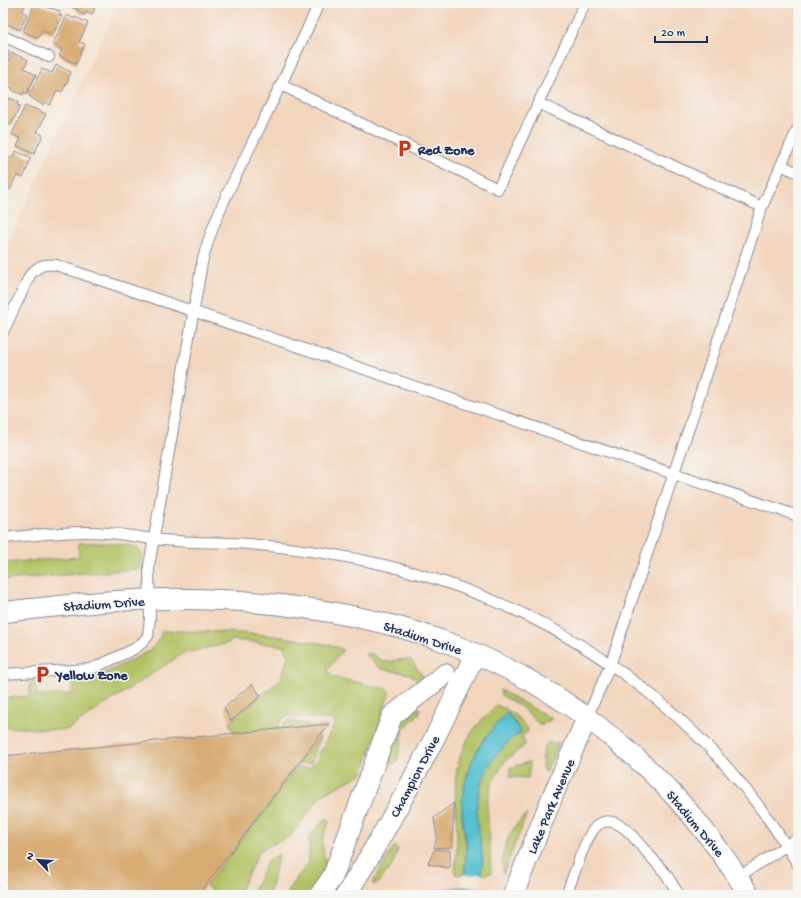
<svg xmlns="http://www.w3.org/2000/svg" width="801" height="898" viewBox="0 0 801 898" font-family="'Gochi Hand',sans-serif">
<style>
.built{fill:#f2d5bd}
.green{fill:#b2c164;stroke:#667861}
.water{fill:#55c0d0;stroke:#387897}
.pier{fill:#f5e5d2}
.building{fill:#d8ac75}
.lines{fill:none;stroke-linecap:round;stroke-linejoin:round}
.lane-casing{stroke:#888a98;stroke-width:12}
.street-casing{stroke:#888a98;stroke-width:22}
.lane{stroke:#fff;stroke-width:10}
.street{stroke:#fff;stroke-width:20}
.labels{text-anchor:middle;stroke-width:3;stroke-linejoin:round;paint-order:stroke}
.poi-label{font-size:14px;font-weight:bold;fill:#1b2f5e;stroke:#f6f6f2;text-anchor:start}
.street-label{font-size:14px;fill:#1b2f5e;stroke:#f6f6f2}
</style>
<rect width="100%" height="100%" fill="#f6f6f2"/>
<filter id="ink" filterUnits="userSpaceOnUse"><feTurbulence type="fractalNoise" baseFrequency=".025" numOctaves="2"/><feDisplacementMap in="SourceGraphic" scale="8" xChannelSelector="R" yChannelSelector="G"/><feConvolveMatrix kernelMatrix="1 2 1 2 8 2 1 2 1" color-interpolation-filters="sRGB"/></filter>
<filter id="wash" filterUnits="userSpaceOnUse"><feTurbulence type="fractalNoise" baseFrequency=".012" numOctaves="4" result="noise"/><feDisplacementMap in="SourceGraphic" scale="16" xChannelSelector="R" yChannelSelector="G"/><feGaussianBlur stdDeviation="0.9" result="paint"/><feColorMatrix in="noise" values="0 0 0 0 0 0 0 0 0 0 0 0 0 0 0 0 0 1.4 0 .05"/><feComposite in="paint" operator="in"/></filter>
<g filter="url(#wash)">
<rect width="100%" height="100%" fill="#f5e5d2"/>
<path class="built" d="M118,3H798V895H3V253Z"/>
<path class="green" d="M80,543C90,543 138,541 141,553C143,557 140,564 139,569L3,580V563L79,557L78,545Z
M162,631C211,631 259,632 307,641C318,643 332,644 343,650L327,670L333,677L386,689L389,691V694L363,773L320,796L291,836L260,850L240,890L231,895H218L206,886L296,768H309L314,764L335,723L333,720L287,716L282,719L276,730L235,734L230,725V722L280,680L288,657L284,646L233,640L229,643L182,654L68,729L59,730L3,727V698L30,696V682H36L37,696L72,694V680L95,678L144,654C154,648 159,641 162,631Z
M367,653L372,654L385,662L408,659L411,660L423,677L422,679L418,682L410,674L381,669L365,655Z
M500,690L552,719L542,725L539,724L521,707L501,695Z
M497,705L502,708H505L517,717L528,729L527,732L522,735L525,745L505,761L493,781L489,794L487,806L489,830L491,873L480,875C481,869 483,862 482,856C482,845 478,834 477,822C475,792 486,762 508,741C512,738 517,735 521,732L515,722L507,713C479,740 463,768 462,808C461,818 464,828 465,838C467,850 465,863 464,875L455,874C456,861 457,847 457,834C456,795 449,768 472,732C479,722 488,714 497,705Z
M418,708L420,709L419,714L404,729L397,761L387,769L386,766L390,761L395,725Z
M288,720H289L311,726L281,729L284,723Z
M320,737L311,763L298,764Z
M547,743H559L546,772L542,767L544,746Z
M528,762L530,763L528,778L510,777V768Z
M527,814L503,874C500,850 509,829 527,814Z
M325,819H328L329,822L322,841L326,868L324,875L305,895H288L289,888L309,862V837Z
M394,846L398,849L392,866L377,884H372Z
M278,855H279L269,895H251L268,860Z
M463,886L461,895H418L429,892Z"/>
<path class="water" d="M507,713L521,732C494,750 476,780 477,812C477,827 481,841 482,855C483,868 480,883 477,895H461C465,878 467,858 466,840C465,830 462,820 462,810C461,800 464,790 466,780C474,751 486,734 507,713Z"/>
<path class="pier" d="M482,874L481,887L461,886L462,875Z"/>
<g id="blocks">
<path class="building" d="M3,3H26L22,12L27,14L20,30L3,22Z
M37,3L51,9V8L60,11L59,15L62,16L53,34L41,31L38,38L23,31L34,5L35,6Z
M72,3H97L92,15L86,12L85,15L78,12V10L71,6Z
M67,15L74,19L75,17L88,23L79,42L85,44L76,64L59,56L62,49L53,44Z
M3,49L10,52L3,66Z
M12,53L28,60L24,68L36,75L27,94L24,92L23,95L12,90L13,88L3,84V74Z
M56,65L71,72L68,78L69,79L62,92L57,90L50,105L44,102L43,105L29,96L42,69L52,73Z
M3,97L9,100L10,98L18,102L17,105L20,106L11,125L5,122L3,123Z
M25,106L32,109L33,108L46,114L37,132L43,135L34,154L17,146L21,139L12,134Z
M16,151L31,158L28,164H29L23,178L17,175L10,190L5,188L3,192V155L11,159Z
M252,684L261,696L231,721L224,708Z
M329,724L198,895H3V756Z
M454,803L452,847L434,848L437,837L434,818Z
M434,850H450V868L428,864Z"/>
</g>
</g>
<g filter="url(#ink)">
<use href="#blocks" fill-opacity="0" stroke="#888a98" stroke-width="1"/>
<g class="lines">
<defs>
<path id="lane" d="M3,36L49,57
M281,85L498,189L585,3
M538,103L762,207
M781,165L798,173
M3,332L30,275C38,266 44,263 56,265L798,516
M3,538C37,535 73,530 108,533C131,535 153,540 176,541C200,543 225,542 249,544C296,548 343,555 389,566C560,608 708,712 798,865
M3,674L90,669L98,666L134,649L142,643L148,636L150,618L149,566L202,263C213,217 235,179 255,137C277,93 299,48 319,3
M587,718L611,663L762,207L798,128
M738,877L798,838
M566,895C571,882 576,869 580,857C590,832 600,806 629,832L666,874L679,895"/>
<path id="street" d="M3,612C62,606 122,598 182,599C268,599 365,613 446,642C572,688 680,781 749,895
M320,895L333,876L392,716L445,674
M346,895C394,818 437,737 475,654
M513,895L553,795L587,718"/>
</defs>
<use href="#lane" class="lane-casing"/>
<use href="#street" class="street-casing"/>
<use href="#lane" class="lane"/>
<use href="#street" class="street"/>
</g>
</g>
<defs>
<symbol id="parking-bare" viewBox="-9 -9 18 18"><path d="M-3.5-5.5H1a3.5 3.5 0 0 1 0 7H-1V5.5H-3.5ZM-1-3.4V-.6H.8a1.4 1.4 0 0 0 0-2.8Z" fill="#c8321e" stroke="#f6f6f2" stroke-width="2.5" paint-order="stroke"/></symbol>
</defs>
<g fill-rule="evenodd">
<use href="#parking-bare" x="392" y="136" width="25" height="25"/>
<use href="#parking-bare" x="30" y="662" width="25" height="25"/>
</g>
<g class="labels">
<g class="poi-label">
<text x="418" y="154">Red Zone</text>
<text x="56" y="679">Yellow Zone</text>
</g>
<g class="street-label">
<text transform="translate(104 603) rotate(-4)" y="5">Stadium Drive</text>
<text transform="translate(423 637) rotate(18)" y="5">Stadium Drive</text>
<text transform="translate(414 776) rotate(-62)" y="5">Champion Drive</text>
<text transform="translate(550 806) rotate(-67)" y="5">Lake Park Avenue</text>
<text transform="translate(696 823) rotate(50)" y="5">Stadium Drive</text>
</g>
</g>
<rect width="801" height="898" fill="none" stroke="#f6f6f2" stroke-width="16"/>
<g transform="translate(38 860) rotate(295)" stroke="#f6f6f2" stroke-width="3" paint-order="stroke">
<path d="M0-3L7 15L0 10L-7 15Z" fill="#1b2f5e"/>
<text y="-6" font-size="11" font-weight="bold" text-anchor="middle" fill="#1b2f5e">N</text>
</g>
<path d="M655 36v6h52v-6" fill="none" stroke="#1b2f5e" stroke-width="2"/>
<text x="661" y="36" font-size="12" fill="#1b2f5e" stroke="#f6f6f2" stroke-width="3" paint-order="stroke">20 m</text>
</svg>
